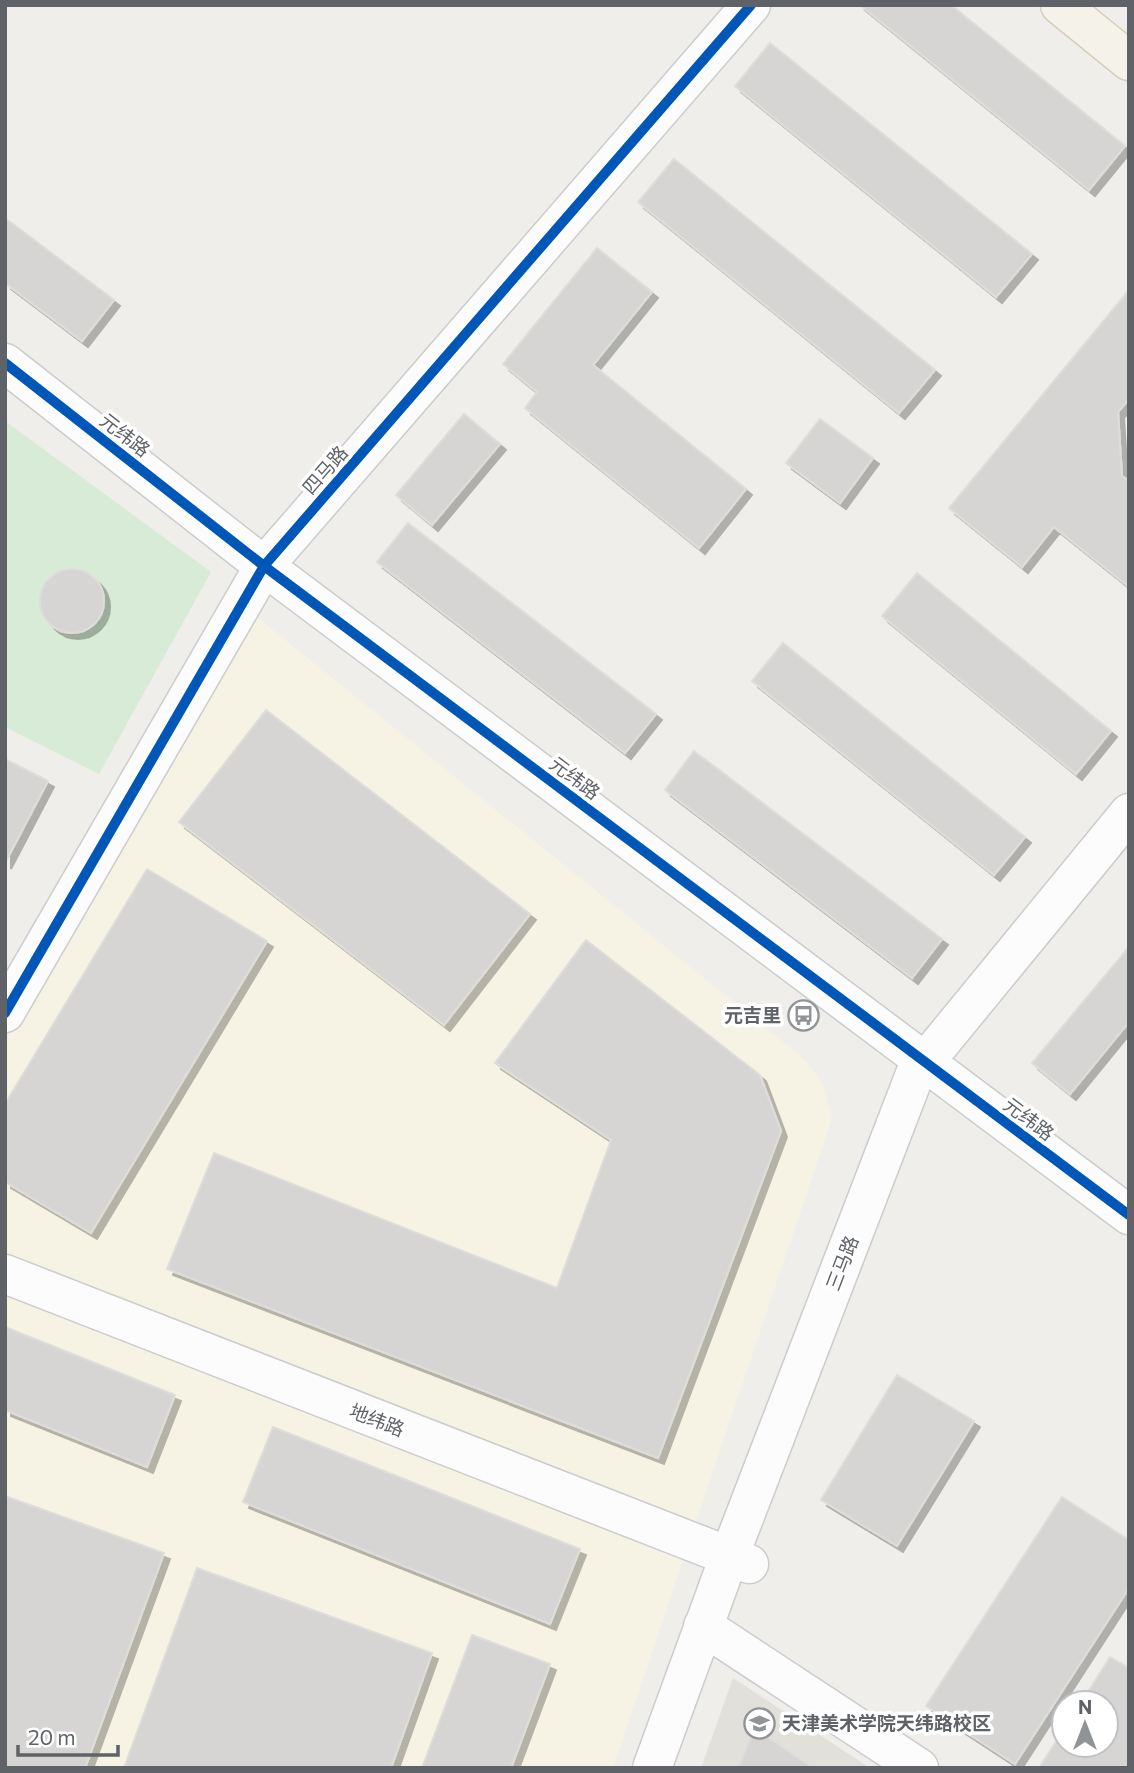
<svg xmlns="http://www.w3.org/2000/svg" width="1134" height="1773" viewBox="0 0 1134 1773" font-family="Commissioner,'Noto Sans SC',sans-serif">
<style>
.commercial{fill:#f7f3e4}
.education{fill:#e2e0da}
.green{fill:#d8ebd6}
.building{fill:#d6d5d3;stroke:#deddd9;stroke-width:2;filter:url(#shadow)}
.lines{fill:none;stroke-linecap:round;stroke-linejoin:round}
.minor-casing{stroke:#cbcccc;stroke-width:41}
.major-casing{stroke:#d7ceb8;stroke-width:41}
.minor{stroke:#fdfcfc;stroke-width:38}
.major{stroke:#f4f2e9;stroke-width:38}
.cycleway-casing{stroke:#fff;stroke-width:15}
.cycleway{stroke:#0057b8;stroke-width:10}
.labels{text-anchor:middle;stroke-width:7;stroke-linejoin:round;paint-order:stroke}
.street-label{font-size:19px;fill:#5f6368;stroke:#fff}
.poi-label{font-size:19px;font-weight:bold;fill:#5f6368;stroke:#fff;text-anchor:end}
</style>
<defs>
<filter id="shadow"><feDropShadow dx="6" dy="6" stdDeviation="0" flood-color="#0004"/></filter>
</defs>
<rect width="100%" height="100%" fill="#efeeea"/>
<path class="commercial" d="M253,614L803,1058L822,1082L832,1118L613,1768H5V1044Z"/>
<path class="education" d="M733,1678L870,1768H701Z"/>
<path class="green" d="M5,421L211,572L99,774L5,727Z"/>
<path class="building" d="M860,5H951L1125,146L1089,190Z
M770,43L1032,254L996,297L735,86Z
M674,159L935,370L899,413L638,202Z
M5,218L114,300L82,341L5,283Z
M597,248L652,292L593,365L746,489L699,548L525,408L537,392L503,364Z
M1129,290V399L1118,412L1122,476L1129,481V587L1054,527L1022,567L949,508Z
M464,414L500,444L432,525L396,495Z
M820,419L873,458L840,503L786,463Z
M408,523L656,714L625,753L377,562Z
M40 601a32 32 0 1 1 64 0a32 32 0 1 1-64 0Z
M917,573L1111,731L1076,774L882,616Z
M783,643L1025,837L994,875L752,681Z
M266,710L530,914L444,1025L179,822Z
M694,751L942,939L912,978L665,790Z
M5,759L48,781L5,863Z
M147,869L267,941L91,1233L5,1182V1104Z
M586,940L760,1075L781,1131L658,1458L167,1269L214,1153L557,1288L611,1140L495,1063Z
M1129,947V1022L1070,1094L1032,1063Z
M5,1327L175,1395L147,1467L5,1410Z
M897,1375L974,1421L897,1546L821,1500Z
M273,1427L580,1549L550,1624L243,1502Z
M5,1496L164,1553L85,1768H5Z
M1062,1497L1129,1540V1588L1015,1764L926,1706Z
M197,1568L432,1653L391,1768H124Z
M472,1635L550,1664L511,1768H422Z
M1110,1657L1129,1668V1768H1039L1064,1729V1745H1106V1703H1081Z
M755,1728L813,1768H738Z"/>
<g class="lines">
<defs>
<path id="minor" d="M5,363L264,566L1129,1215
M5,1013L264,566L751,5
M5,1274L749,1564
M703,1626L919,1768
M652,1768L729,1557L915,1074L1129,813"/>
<path id="major" d="M1060,5L1129,61"/>
</defs>
<use href="#minor" class="minor-casing"/>
<use href="#major" class="major-casing"/>
<use href="#minor" class="minor"/>
<use href="#major" class="major"/>
<defs>
<path id="cycleway" d="M5,363L264,566L1129,1215
M5,1013L264,566L751,5"/>
</defs>
<use href="#cycleway" class="cycleway-casing"/>
<use href="#cycleway" class="cycleway"/>
</g>
<defs>
<symbol id="bus-ring" viewBox="-11 -11 22 22"><circle r="9.5" fill="#fff" stroke="#919496" stroke-width="1.5"/><path d="M-5-6H5V4H4V6H2V4H-2V6H-4V4H-5ZM-3.5-4V0h7V-4ZM-3.5 1.2v1.5H-2V1.2ZM2 1.2v1.5H3.5V1.2Z" fill="#919496"/></symbol>
<symbol id="school-ring" viewBox="-11 -11 22 22"><circle r="9.5" fill="#fff" stroke="#919496" stroke-width="1.5"/><path d="M0-5L7-2L0 1L-7-2ZM-4 1L0 2.5L4 1V4Q0 6-4 4Z" fill="#919496"/></symbol>
</defs>
<g fill-rule="evenodd">
<use href="#bus-ring" x="786" y="998" width="35" height="35"/>
<use href="#school-ring" x="742" y="1706" width="35" height="35"/>
</g>
<g class="labels">
<g class="street-label">
<text transform="translate(125 435) rotate(38)" y="7">元纬路</text>
<text transform="translate(325 470) rotate(-49)" y="7">四马路</text>
<text transform="translate(575 778) rotate(37)" y="7">元纬路</text>
<text transform="translate(1029 1119) rotate(37)" y="7">元纬路</text>
<text transform="translate(842 1263) rotate(-69)" y="7">三马路</text>
<text transform="translate(377 1420) rotate(21)" y="7">地纬路</text>
</g>
<g class="poi-label">
<text x="781" y="1022">元吉里</text>
<text x="782" y="1730" text-anchor="start">天津美术学院天纬路校区</text>
</g>
</g>
<rect width="1134" height="1773" fill="none" stroke="#5f6368" stroke-width="14"/>
<g transform="translate(1085 1724)"><circle r="33" fill="#ffffff" stroke="#bfc1c3" stroke-width="2"/>
<path d="M0-5L12 26L0 18L-12 26Z" fill="#919496"/>
<text y="-10" font-size="19" font-weight="bold" text-anchor="middle" fill="#5f6368">N</text>
</g>
<path d="M18 1745v10h100v-10" fill="none" stroke="#5f6368" stroke-width="3.5"/>
<text x="28" y="1745" font-size="21" fill="#5f6368" stroke="#ffffff" stroke-width="5" paint-order="stroke">20 m</text>
</svg>
